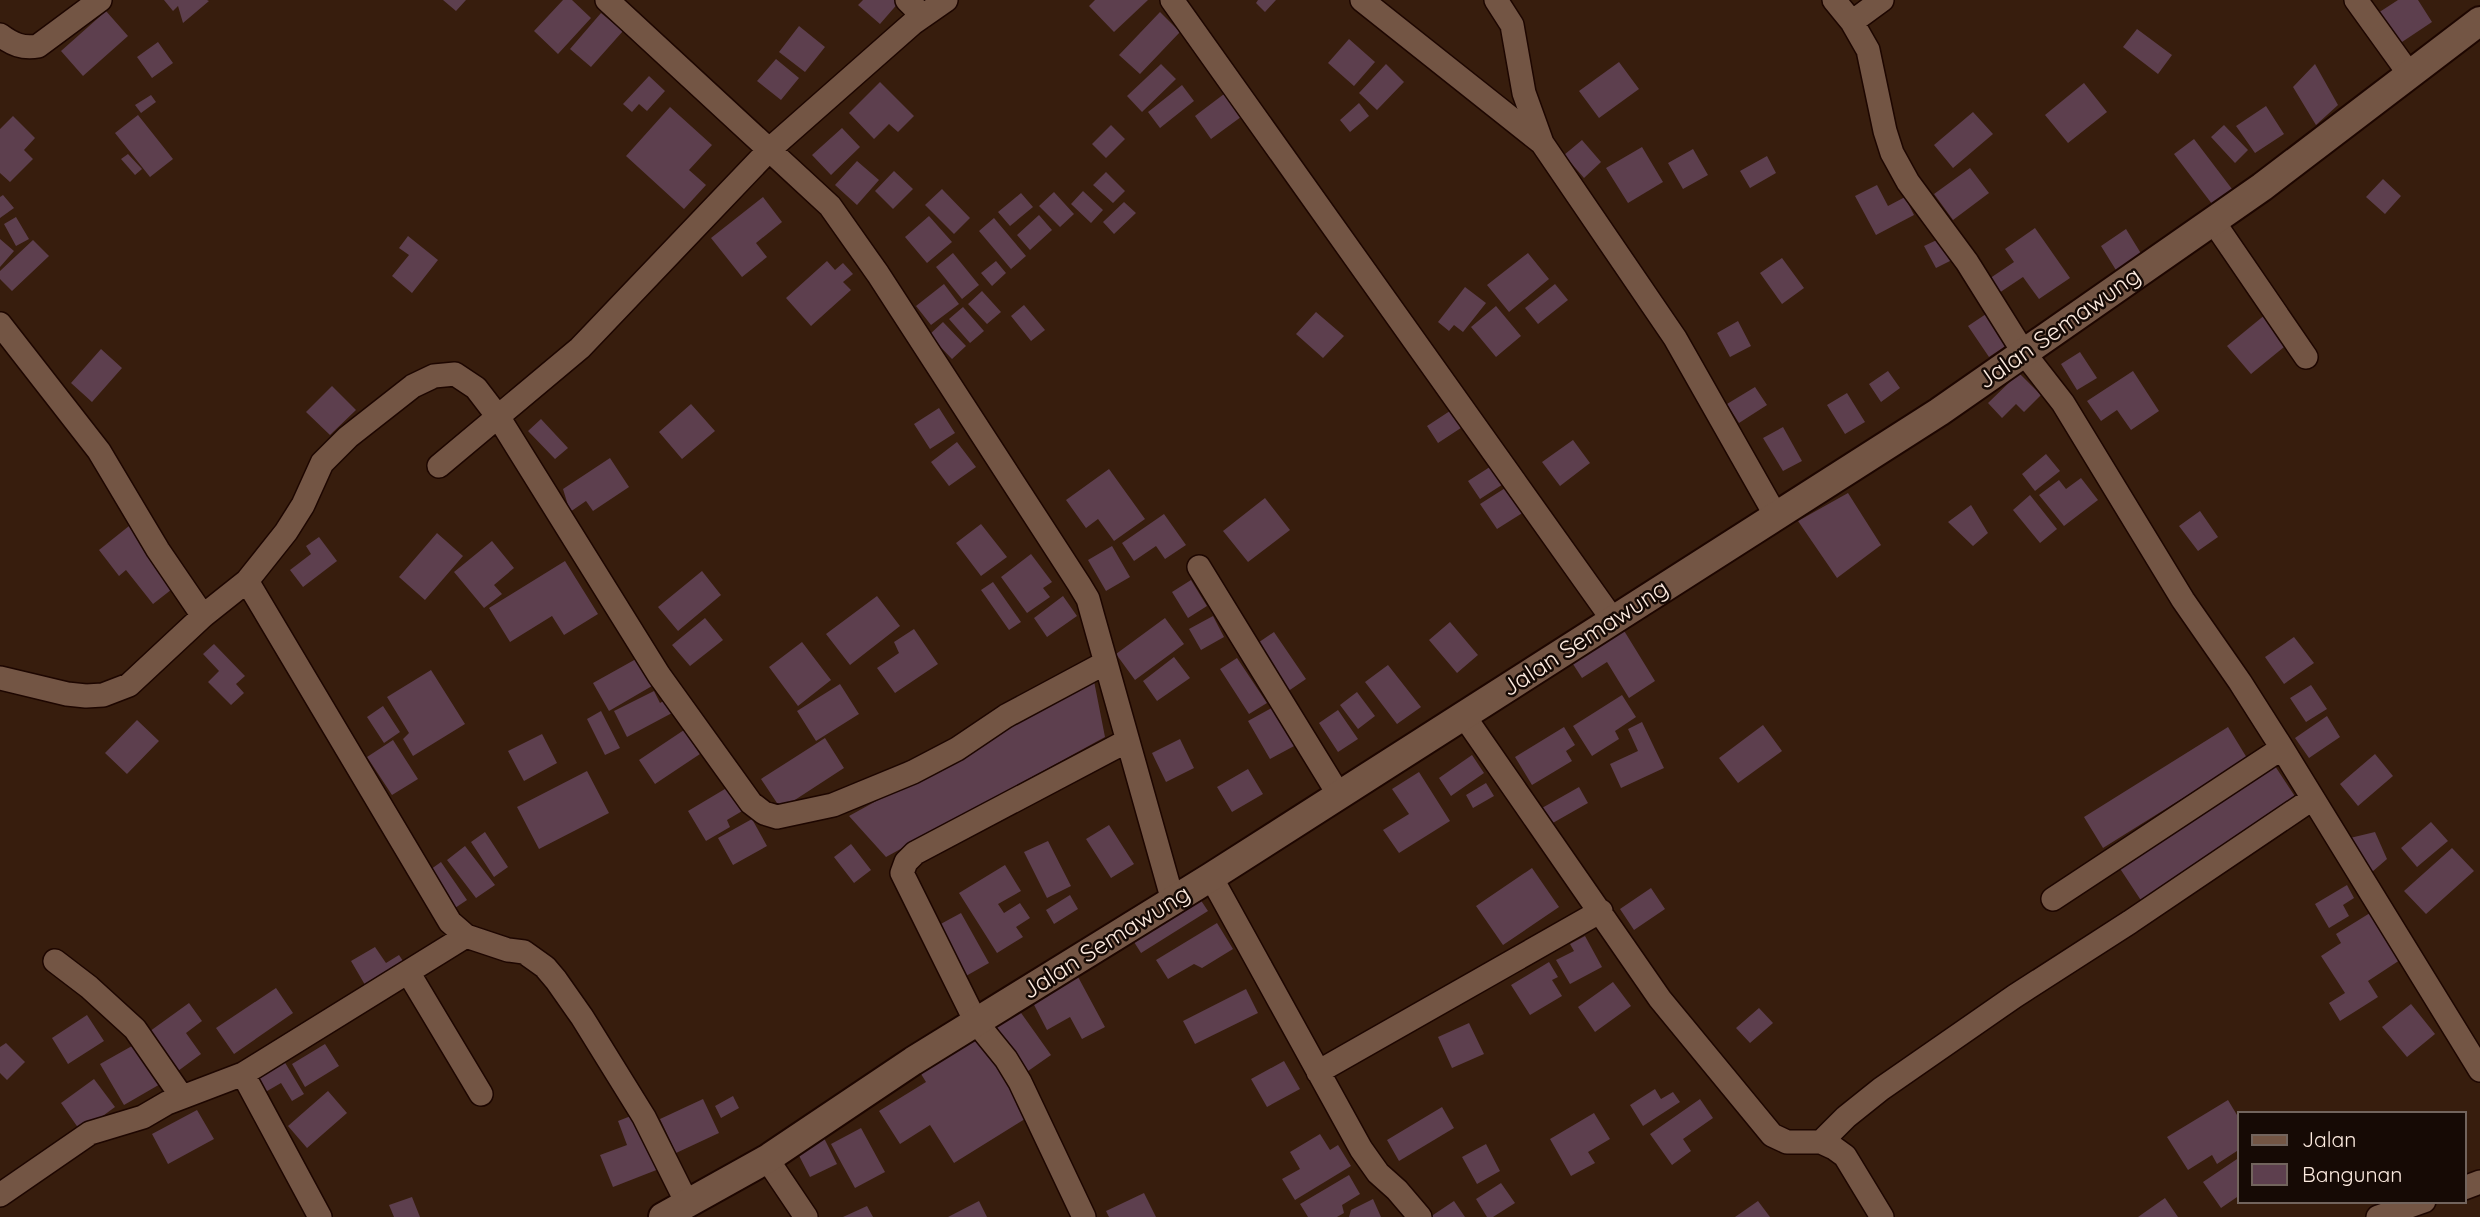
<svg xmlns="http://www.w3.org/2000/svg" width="2480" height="1217" viewBox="0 0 2480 1217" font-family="Quicksand,sans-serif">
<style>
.building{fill:#5d3f4e}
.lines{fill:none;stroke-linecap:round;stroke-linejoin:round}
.minor-casing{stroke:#1d0600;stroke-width:26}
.tertiary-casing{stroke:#1d0600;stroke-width:32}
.minor{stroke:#735544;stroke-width:23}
.tertiary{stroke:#735544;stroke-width:28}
.labels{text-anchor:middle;stroke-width:5;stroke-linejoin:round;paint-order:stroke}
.street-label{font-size:24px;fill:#fdebe0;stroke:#160a05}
</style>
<rect width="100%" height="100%" fill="#371d0d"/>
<path class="building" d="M164,0H207L209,1L183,23L178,6L173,11Z
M443,0H466L456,11Z
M563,0H572L591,18L558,54L534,31Z
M863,0H899L900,1L880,24L858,5Z
M1095,0H1148L1114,32L1089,6Z
M1258,0H1276L1265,12L1256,3Z
M2398,0H2418L2432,22L2399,44L2378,13Z
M106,11L128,36L83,76L61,51Z
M1160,12L1180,32L1140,74L1119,55Z
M601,13L623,31L591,67L570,49Z
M799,26L825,47L805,72L779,52Z
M2137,29L2172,55L2158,74L2123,47Z
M1349,39L1375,62L1354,86L1328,63Z
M158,42L173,63L152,78L137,57Z
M776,59L799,78L781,100L757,81Z
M1619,62L1639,89L1599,118L1579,91Z
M1161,64L1176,79L1142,112L1127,96Z
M1386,64L1404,82L1377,110L1359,93Z
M2315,64L2338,105L2316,125L2293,87Z
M649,76L665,91L647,111L639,104L632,112L623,104Z
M880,82L914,116L898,132L889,124L874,139L849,113Z
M2084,83L2107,112L2068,143L2045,115Z
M1182,85L1194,101L1160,128L1148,112Z
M1228,91L1245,114L1211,139L1195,116Z
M151,95L156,102L141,113L135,105Z
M1359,103L1369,116L1350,132L1340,120Z
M2266,106L2284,134L2255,153L2236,126Z
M670,107L712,145L689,170L706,185L684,209L626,156Z
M1973,112L1993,134L1953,168L1934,145Z
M138,115L173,159L150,177L115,133Z
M13,116L35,138L24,150L33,159L10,182L0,173V129Z
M1111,125L1125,139L1106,158L1092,144Z
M2224,125L2248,150L2235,163L2211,137Z
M842,128L860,147L831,175L812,155Z
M2194,139L2232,189L2212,204L2174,154Z
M1582,140L1601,162L1584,178L1564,155Z
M1642,147L1663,182L1628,203L1606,168Z
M1693,149L1708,175L1683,189L1668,163Z
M128,154L142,169L135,175L121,159Z
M1767,156L1776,173L1750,188L1740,171Z
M857,161L879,180L857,205L835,185Z
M1970,168L1989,193L1953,220L1934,194Z
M894,171L913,189L893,209L875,191Z
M1106,172L1125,191L1113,203L1093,185Z
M2383,179L2401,196L2385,214L2366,197Z
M1877,185L1888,206L1905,197L1914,215L1876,235L1855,196Z
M942,189L970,218L954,234L925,205Z
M1083,191L1103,210L1091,223L1071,204Z
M1054,192L1074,214L1060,227L1039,206Z
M1021,193L1033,207L1010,226L998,212Z
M3,195L14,208L0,218V197Z
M763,197L782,222L756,243L767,257L742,277L711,238Z
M1124,202L1136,213L1114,234L1103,222Z
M1039,215L1052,230L1030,250L1017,235Z
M929,216L952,242L927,263L905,237Z
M16,217L29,239L16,246L4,224Z
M994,218L1026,256L1011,269L979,231Z
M2035,228L2070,278L2039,299L2023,277L1996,295L1986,281L2014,262L2005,249Z
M2126,229L2145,260L2119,275L2101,246Z
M408,236L438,260L412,293L392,276L409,255L399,248Z
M1941,238L1952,260L1936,268L1924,246Z
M0,239L14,251L0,267Z
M33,240L49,256L12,291L0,279V271Z
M953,253L979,285L962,299L936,267Z
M1528,253L1549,279L1509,312L1487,285Z
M1782,258L1804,288L1782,304L1760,273Z
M827,261L835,270L843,263L853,274L843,282L851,290L811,326L786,298Z
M996,261L1006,273L992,286L981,273Z
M944,284L959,304L931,325L916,306Z
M1555,284L1568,300L1538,324L1525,308Z
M1465,287L1486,303L1463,332L1454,325L1449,331L1438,322Z
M982,291L1001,312L987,324L968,304Z
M1024,305L1045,330L1031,341L1011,316Z
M1496,306L1521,336L1496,357L1471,327Z
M963,307L984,331L970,343L949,319Z
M1992,310L2013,341L1989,357L1968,326Z
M1316,312L1344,336L1323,358L1296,334Z
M2266,314L2289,343L2251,374L2227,346Z
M1738,321L1751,346L1730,357L1717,333Z
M943,322L966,346L952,359L929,335Z
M101,349L122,368L92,402L71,383Z
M2080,352L2097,378L2077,390L2061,364Z
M1888,371L1900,388L1881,402L1869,384Z
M2133,371L2159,411L2131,430L2117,410L2101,421L2087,401Z
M2019,373L2041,395L2024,412L2016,404L2002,418L1988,403Z
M332,386L356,410L330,435L306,412Z
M1755,387L1767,405L1739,423L1727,404Z
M1847,393L1865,422L1845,434L1827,405Z
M691,404L715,431L682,459L659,432Z
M1456,407L1467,424L1438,443L1427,426Z
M939,408L955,433L930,449L914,424Z
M541,419L568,448L555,459L528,431Z
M1783,427L1802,461L1783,471L1763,438Z
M1573,440L1590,463L1560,486L1542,462Z
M957,442L976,467L949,486L931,462Z
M2046,454L2060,471L2035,491L2022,474Z
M610,458L629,487L593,511L586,501L570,512L563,489Z
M1496,463L1508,481L1480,499L1468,481Z
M1109,469L1145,519L1114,541L1098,519L1086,528L1066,500Z
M2081,478L2098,500L2064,526L2039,495L2059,480L2066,489Z
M1510,485L1527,510L1497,529L1480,504Z
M1848,493L1881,545L1837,578L1798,521Z
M2030,495L2057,529L2040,543L2013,510Z
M1265,498L1290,530L1248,562L1223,531Z
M1971,505L1988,533L1973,546L1948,522Z
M2200,511L2218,537L2198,551L2179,526Z
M1164,514L1186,545L1165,559L1156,546L1134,561L1122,543Z
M981,524L1007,557L981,576L956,543Z
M129,526L176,586L153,604L126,570L119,576L99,550Z
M437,533L463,556L425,600L399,577Z
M319,537L337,561L303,587L290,570L311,554L306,546Z
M492,541L514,568L494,585L502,594L484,608L454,572Z
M1112,546L1130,577L1106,591L1088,560Z
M1031,554L1052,582L1043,588L1050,597L1027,613L1001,577Z
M565,561L598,614L564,635L552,616L510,642L489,608Z
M702,571L721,595L678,631L658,607Z
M1191,580L1207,606L1188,618L1172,592Z
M993,582L1021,622L1009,630L981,590Z
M877,596L900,626L850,665L826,634Z
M1063,596L1077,616L1047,637L1034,618Z
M1213,616L1224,637L1201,650L1189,629Z
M705,618L723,640L690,666L672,645Z
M1165,618L1184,644L1135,680L1116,654Z
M1450,622L1478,655L1457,673L1429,640Z
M914,629L938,664L895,693L877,668L899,653L894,642Z
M1623,629L1655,681L1629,698L1607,662L1582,678L1571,661Z
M1274,632L1306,679L1284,694L1252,647Z
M2294,637L2314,663L2284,684L2265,657Z
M802,642L831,680L798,706L769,667Z
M214,644L245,676L236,684L244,693L231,705L208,682L219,671L203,654Z
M1174,657L1190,678L1157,701L1143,681Z
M1237,658L1267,703L1249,714L1220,669Z
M636,659L652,686L609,711L593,683Z
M1388,665L1421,707L1397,724L1365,682Z
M431,670L465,724L413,756L403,739L409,733L387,697Z
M1094,681L1105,737L886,857L849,816Z
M840,684L859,714L816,741L797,711Z
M2311,685L2327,709L2306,722L2290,698Z
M654,691L660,703L665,700L672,713L627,737L614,711Z
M1357,692L1375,716L1358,729L1340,705Z
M1622,695L1636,717L1615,731L1619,739L1592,756L1573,726Z
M383,706L400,732L384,743L367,717Z
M1275,706L1296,745L1270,759L1248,721Z
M1338,710L1358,739L1338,752L1319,723Z
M601,711L620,748L605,755L587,719Z
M2327,716L2340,737L2309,758L2295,738Z
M137,720L159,741L127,774L105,753Z
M1642,722L1664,768L1621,788L1610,764L1638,751L1628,729Z
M1763,725L1782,751L1738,783L1719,758Z
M1564,727L1575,745L1566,751L1572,761L1532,785L1515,757Z
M2228,727L2247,758L2103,848L2084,817Z
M684,730L700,754L655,784L639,760Z
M542,734L557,763L524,781L508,751Z
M825,738L844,768L781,809L761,779Z
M1180,739L1194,768L1166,782L1152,753Z
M393,740L418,779L392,795L367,757Z
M2375,754L2393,776L2358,806L2340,784Z
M1472,755L1484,773L1451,796L1439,778Z
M2273,763L2300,804L2144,905L2117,864Z
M1248,769L1263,794L1232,812L1217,787Z
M587,771L609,813L539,849L517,807Z
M1419,772L1450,821L1399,853L1383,830L1409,814L1392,789Z
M735,783L749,807L727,820L730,827L706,841L688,811Z
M1486,783L1494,796L1473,808L1466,795Z
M1579,787L1588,803L1551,824L1542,808Z
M752,819L767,846L733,865L718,838Z
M2431,822L2448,841L2417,867L2401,848Z
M1109,825L1134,864L1111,878L1086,839Z
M485,832L508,867L494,877L471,842Z
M2375,832L2387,859L2372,872L2350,838Z
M1048,841L1071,886L1047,898L1024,852Z
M851,844L871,870L854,883L834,857Z
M465,846L495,885L476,898L447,860Z
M2452,848L2474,871L2426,914L2404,891Z
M441,862L467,900L452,910L427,872Z
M1005,865L1021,891L998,904L1004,913L1020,903L1030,918L1016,927L1023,937L997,953L959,893Z
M1532,868L1559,907L1503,945L1476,906Z
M2347,885L2354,898L2343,905L2349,916L2329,928L2315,904Z
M1651,888L1665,909L1634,930L1620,909Z
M1196,893L1208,911L1141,953L1129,934Z
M1070,895L1078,909L1054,924L1046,910Z
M961,913L989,963L966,976L937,926Z
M2370,913L2400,960L2368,981L2378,997L2340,1021L2329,1003L2345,993L2321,956L2341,943L2336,934Z
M1217,923L1233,949L1202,968L1194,964L1168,979L1156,960Z
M1585,936L1602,967L1570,984L1556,960L1574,951L1570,944Z
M375,947L386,963L399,955L407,967L368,990L351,961Z
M1549,962L1558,977L1552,980L1562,996L1530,1015L1511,985Z
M1077,975L1105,1027L1082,1039L1070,1017L1047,1030L1031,999Z
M1613,982L1631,1006L1595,1032L1578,1007Z
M276,988L293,1013L234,1054L216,1028Z
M1246,989L1258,1013L1195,1044L1183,1021Z
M189,1003L202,1021L186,1033L201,1054L174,1074L146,1034Z
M1014,1003L1051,1055L1021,1076L985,1024Z
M2411,1004L2435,1034L2407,1057L2382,1027Z
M1759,1008L1773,1023L1750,1043L1736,1028Z
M87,1015L104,1041L68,1064L52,1038Z
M1469,1023L1484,1054L1452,1068L1438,1037Z
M979,1027L1033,1114L954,1163L930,1125L900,1144L879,1111L926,1082L916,1066Z
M139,1042L162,1083L124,1105L100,1064Z
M6,1043L25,1062L7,1080L0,1073V1047Z
M325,1044L339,1066L305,1087L292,1064Z
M284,1061L304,1094L292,1101L281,1083L262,1094L254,1080Z
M1284,1061L1300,1089L1267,1107L1251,1079Z
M94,1079L115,1107L81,1132L61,1103Z
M1655,1089L1661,1099L1673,1092L1680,1102L1643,1126L1630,1105Z
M328,1091L347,1113L307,1148L288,1126Z
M733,1096L739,1108L721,1118L715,1106Z
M703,1099L719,1133L676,1153L660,1119Z
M1700,1099L1713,1118L1683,1139L1691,1151L1672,1165L1650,1134Z
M2228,1100L2240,1120V1149L2217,1164L2212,1155L2188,1170L2167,1137Z
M1442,1107L1454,1128L1399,1161L1387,1140Z
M197,1110L214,1139L168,1164L152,1134Z
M1594,1113L1610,1139L1588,1152L1595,1163L1571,1176L1550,1139Z
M636,1114L659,1169L613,1187L600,1155L627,1145L618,1121Z
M861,1128L885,1172L855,1188L831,1144Z
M820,1130L837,1164L810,1177L793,1144Z
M1320,1134L1330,1150L1338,1145L1351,1166L1295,1200L1282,1179L1300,1169L1290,1152Z
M1486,1144L1500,1171L1477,1184L1462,1157Z
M2240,1157V1195L2221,1208L2203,1182Z
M1349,1175L1360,1194L1342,1205L1344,1213L1337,1217H1308L1300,1204Z
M1501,1183L1515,1203L1493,1217H1487L1476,1199Z
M1144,1193L1156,1217H1109L1106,1211Z
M412,1197L420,1217H394L389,1205Z
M2165,1198L2178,1217H2138Z
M1373,1199L1381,1217H1349L1351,1210Z
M979,1201L987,1217H948Z
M1454,1201L1465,1217H1430Z
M1758,1201L1770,1217H1735Z
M867,1206L873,1217H843Z"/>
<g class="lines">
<defs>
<path id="minor" d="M607,0L830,206L878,274L1079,584L1088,599L1093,617L1173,901
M907,0L923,16
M1172,0L1613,620
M1362,0L1542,143L1675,338L1776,516
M1496,0L1512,25L1524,93L1542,143
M1834,0L1852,22L1868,50L1885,131L1892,153L1908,182L1967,262L2024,353L2063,403L2183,600L2240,682L2282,748L2480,1070
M2356,0L2410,75
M1852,22L1882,0
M0,35C12,44 23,49 38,46L100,0
M2213,221L2306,357
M0,324L99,451L158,550L203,616
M439,466L580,348L770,149L913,23L946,0
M1199,567L1339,795
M247,581L450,922L466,936L508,950L524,952L545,967L556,980L582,1017L644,1117L687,1203
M0,678L67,694L86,696L103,695L129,685L203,616L247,581L286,532L303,505L322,463L348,437L413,386L434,376L455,374L476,388L499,418L659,675L751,803L764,813L777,817L833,805L913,772L957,749L1006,716L1105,663
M1464,716L1660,999L1772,1135L1787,1142H1821L1834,1148L1845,1156L1882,1217
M1211,877L1361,1149L1378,1173L1397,1190L1420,1217
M2053,899L2282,748
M55,961L89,987L135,1029L182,1097
M408,972L481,1094
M1318,1072L1601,911
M243,1074L320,1217
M1821,1142L1846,1117L1881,1089L2015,996L2130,922L2312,799
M767,1159L806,1217
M2464,1188L2480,1182
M0,1195L90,1133L143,1117L167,1103L243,1074L466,936
M1084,1217L1020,1082L1006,1059L976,1022L902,873L906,862L915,853L1127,741
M2378,1217L2424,1201"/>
<path id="tertiary" d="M663,1217L767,1159L913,1061L1211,877L1939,412L2262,187L2480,21"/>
</defs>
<use href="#minor" class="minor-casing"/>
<use href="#tertiary" class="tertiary-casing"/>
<use href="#minor" class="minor"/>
<use href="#tertiary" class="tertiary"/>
</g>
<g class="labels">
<g class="street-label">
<text transform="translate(2059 328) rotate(-35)" y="8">Jalan Semawung</text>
<text transform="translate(1585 638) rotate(-33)" y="8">Jalan Semawung</text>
<text transform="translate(1106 942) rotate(-32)" y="8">Jalan Semawung</text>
</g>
</g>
<rect x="2238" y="1112" width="228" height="91" fill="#160a05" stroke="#72645d" stroke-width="2"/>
<rect x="2252" y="1135" width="35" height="10" fill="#735544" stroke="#72645d" stroke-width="2"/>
<text x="2302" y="1147" font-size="21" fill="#fdebe0">Jalan</text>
<rect x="2252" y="1164" width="35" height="21" fill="#5d3f4e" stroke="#72645d" stroke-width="2"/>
<text x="2302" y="1182" font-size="21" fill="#fdebe0">Bangunan</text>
</svg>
